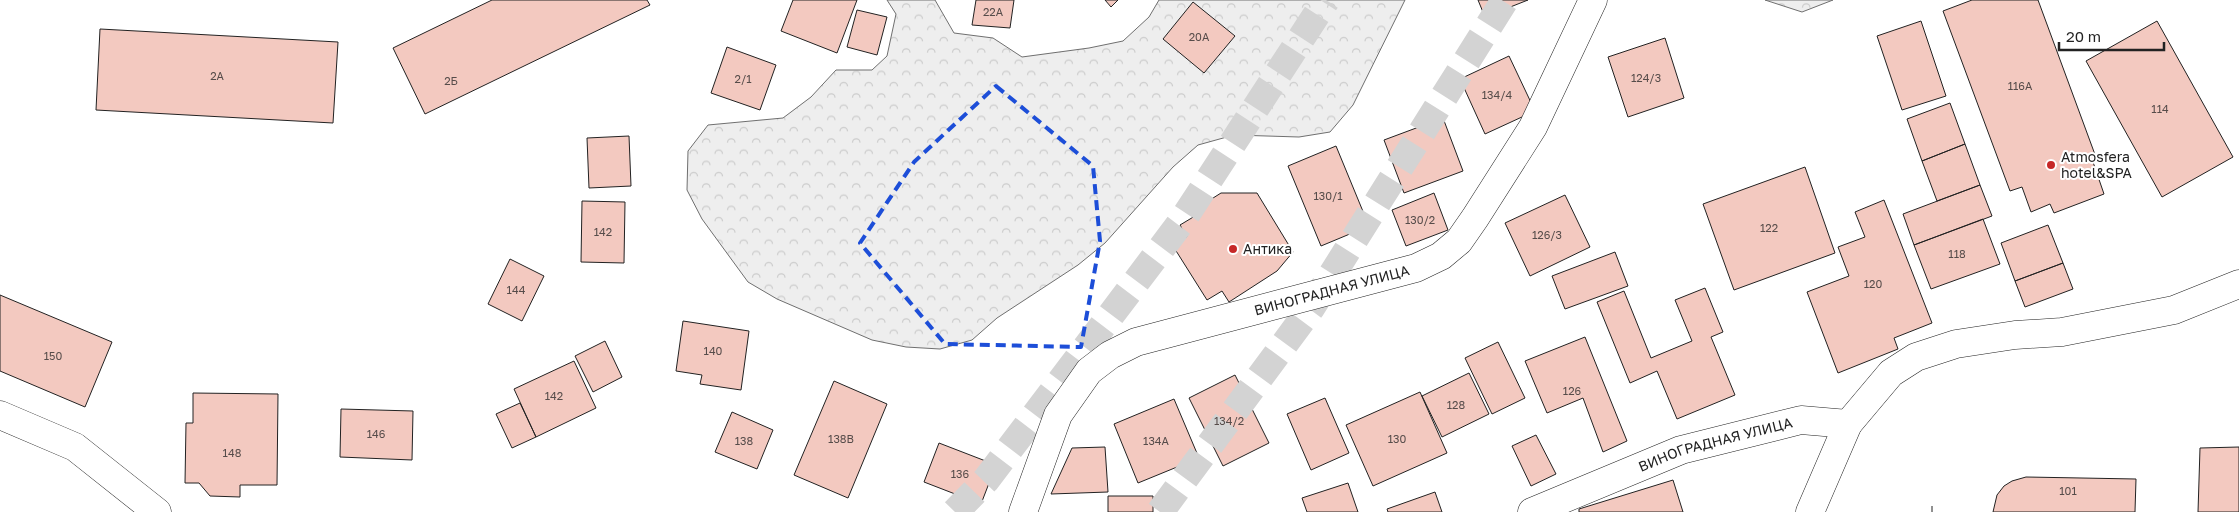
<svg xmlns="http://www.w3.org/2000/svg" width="2239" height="512" viewBox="0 0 2239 512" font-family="'Golos Text',sans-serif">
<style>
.forest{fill:url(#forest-crowns);stroke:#6f6f6f}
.building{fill:#f3c9c0;stroke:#222}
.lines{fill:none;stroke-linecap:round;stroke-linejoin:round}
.primary-tunnel{stroke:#d3d3d3;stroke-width:28;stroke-dasharray:28 14;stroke-linecap:butt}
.street-casing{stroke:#222;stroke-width:29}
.primary-casing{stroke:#222;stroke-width:29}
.street{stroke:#fff;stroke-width:28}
.primary{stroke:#fff;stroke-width:28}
.fence{stroke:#222;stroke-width:1;stroke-dasharray:6 2.5;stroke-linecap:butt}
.marked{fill:none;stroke:#1d4ed8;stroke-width:4;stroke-dasharray:10 6;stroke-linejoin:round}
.poi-dot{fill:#c62828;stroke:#fff;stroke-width:2}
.labels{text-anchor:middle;stroke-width:4;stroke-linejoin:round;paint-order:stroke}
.number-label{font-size:11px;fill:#564c4a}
.poi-label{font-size:14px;fill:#222;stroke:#fff;text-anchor:start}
.street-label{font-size:14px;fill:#222;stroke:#fff}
</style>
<defs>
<pattern id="forest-crowns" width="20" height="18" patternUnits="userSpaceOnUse" patternTransform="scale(1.25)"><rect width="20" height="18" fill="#eee"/><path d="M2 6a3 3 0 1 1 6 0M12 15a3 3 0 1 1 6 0" fill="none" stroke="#ccc"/></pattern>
</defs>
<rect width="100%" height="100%" fill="#fff"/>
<path class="forest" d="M887,0H935L954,33L993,38L1022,57L1089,48L1123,41L1149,17L1159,0H1405L1353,105L1330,132L1299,137L1234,135L1198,145L1173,167L1105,243L1078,265L997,318L972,340L940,349L906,347L872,340L777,299L748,282L702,219L687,190L688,151L708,125L783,118L811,97L836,70H872L887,56L896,14Z
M1765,0H1833L1802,12Z"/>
<path class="building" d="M492,0H647L650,5L425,114L393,48Z
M793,0H857L837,53L781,31Z
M976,0H1014L1010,28L972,25Z
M1105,0H1118L1111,7Z
M1478,0H1528L1485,17Z
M1972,0H2038L2097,160L2093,162L2104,194L2054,213L2050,204L2031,212L2022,187L2010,191L1943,11Z
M1193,2L1235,36L1204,73L1163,39Z
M857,10L887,17L877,55L847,47Z
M1921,21L1946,96L1902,110L1877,36Z
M2157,21L2233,157L2162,197L2086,61Z
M100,29L338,42L333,123L96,110Z
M1665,38L1684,98L1628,117L1608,57Z
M727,47L776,65L760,110L711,93Z
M1509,56L1535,111L1485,134L1460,79Z
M1950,103L1965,144L1922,161L1907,119Z
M1443,118L1463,171L1404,193L1384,140Z
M629,136L631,186L589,188L587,138Z
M1965,144L1980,185L1937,201L1922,161Z
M1336,146L1369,226L1321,246L1288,166Z
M1805,167L1835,253L1734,290L1703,204Z
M1980,185L1992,216L1914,245L1903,214Z
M1221,193H1257L1293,252L1277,271L1229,302L1222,291L1207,300L1173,246L1187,237L1180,225L1200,213L1202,205Z
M1434,193L1448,230L1406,246L1392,210Z
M1565,195L1590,247L1530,276L1505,223Z
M1884,200L1932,323L1894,338L1898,349L1838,373L1807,292L1849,276L1838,247L1865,237L1855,212Z
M582,201L625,202L624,263L581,262Z
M1983,219L2000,264L1931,289L1914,245Z
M2048,225L2063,263L2015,281L2001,243Z
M1615,252L1628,286L1565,309L1552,276Z
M510,259L544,276L522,321L488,304Z
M2063,263L2073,289L2025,307L2015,281Z
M1705,288L1723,332L1711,337L1735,395L1677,419L1657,371L1630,383L1597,302L1624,291L1651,358L1692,341L1675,300Z
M0,295L112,342L85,407L0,371Z
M683,321L749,331L741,390L700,384L702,375L676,371Z
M1585,337L1627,441L1603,452L1583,398L1547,413L1525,361Z
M605,341L622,377L593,392L575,356Z
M1498,342L1525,398L1492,414L1465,358Z
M574,361L596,408L536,437L514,389Z
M1469,373L1489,414L1442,437L1422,396Z
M1235,375L1269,443L1223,466L1189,398Z
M834,381L887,404L848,498L794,475Z
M1420,392L1447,453L1373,486L1346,425Z
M193,393L278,394L277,485H240V497L210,496L199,483H185L186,423H193Z
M1325,398L1349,453L1311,470L1287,414Z
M1174,399L1199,458L1138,483L1114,424Z
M520,403L536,437L512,448L496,414Z
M341,409L413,411L412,460L340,457Z
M732,412L773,430L757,469L715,452Z
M1536,435L1556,474L1531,486L1512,446Z
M939,443L996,465L981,504L924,482Z
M1105,447L1108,492L1051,494L1072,448Z
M2239,447V512H2198L2200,448Z
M2026,477L2136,479L2135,512H1993L1997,495L2004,486L2012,481Z
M1673,480L1683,512H1579V509Z
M1348,483L1358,512H1307L1302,498Z
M1435,492L1442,512H1388L1387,509Z
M1108,496H1153V512H1108Z"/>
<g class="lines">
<path class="primary-tunnel" d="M955,512L986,480L1182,221L1326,0
M1160,512L1311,308L1505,0"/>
<defs>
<g id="street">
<path d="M0,415L75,447L157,512"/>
<path id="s1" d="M1023,512L1058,415L1089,371L1110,355L1136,342L1416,268L1441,256L1459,241L1475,218L1533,127L1593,0"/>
<path id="s2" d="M1532,512L1681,450L1801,420L1848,424"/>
</g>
<path id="primary" d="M1810,512L1848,424L1891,373L1916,357L1956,344L2015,335L2062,332L2174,310L2239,284"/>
</defs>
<use href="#street" class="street-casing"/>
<use href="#primary" class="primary-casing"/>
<use href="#street" class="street"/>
<use href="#primary" class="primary"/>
<path class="fence" d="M1932,506V512"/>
</g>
<path class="marked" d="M996,86L1093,166L1100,241L1081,347L945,344L860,243L914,162Z"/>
<g class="poi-dot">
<circle cx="2051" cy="165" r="5"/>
<circle cx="1233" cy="249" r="5"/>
</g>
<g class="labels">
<g class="number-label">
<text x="993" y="16">22А</text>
<text x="1199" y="41">20А</text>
<text x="217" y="80">2А</text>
<text x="1646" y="82">124/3</text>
<text x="743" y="83">2/1</text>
<text x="451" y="85">2Б</text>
<text x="2020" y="90">116А</text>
<text x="1497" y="99">134/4</text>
<text x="2160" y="113">114</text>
<text x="1328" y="200">130/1</text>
<text x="1420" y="224">130/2</text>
<text x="1769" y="232">122</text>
<text x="603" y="236">142</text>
<text x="1547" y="239">126/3</text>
<text x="1957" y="258">118</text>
<text x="1873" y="288">120</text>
<text x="516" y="294">144</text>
<text x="713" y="355">140</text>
<text x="53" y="360">150</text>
<text x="1572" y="395">126</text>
<text x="554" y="400">142</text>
<text x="1456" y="409">128</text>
<text x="1229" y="425">134/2</text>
<text x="376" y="438">146</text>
<text x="841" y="443">138В</text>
<text x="1397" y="443">130</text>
<text x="744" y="445">138</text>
<text x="1156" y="445">134А</text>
<text x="232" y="457">148</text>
<text x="960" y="478">136</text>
<text x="2068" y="495">101</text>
</g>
<g class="poi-label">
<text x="2061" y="162">Atmosfera<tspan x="2061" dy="16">hotel&amp;SPA</tspan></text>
<text x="1243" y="254">Антика</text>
</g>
<g class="street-label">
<text dy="5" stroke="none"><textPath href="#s1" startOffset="415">ВИНОГРАДНАЯ УЛИЦА</textPath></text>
<text dy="5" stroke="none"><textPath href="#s2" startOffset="196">ВИНОГРАДНАЯ УЛИЦА</textPath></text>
</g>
</g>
<path d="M2059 42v8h105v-8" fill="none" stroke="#222222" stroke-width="2.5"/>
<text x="2066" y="42" font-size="15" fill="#222222" stroke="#ffffff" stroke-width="4" paint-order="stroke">20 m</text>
</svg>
